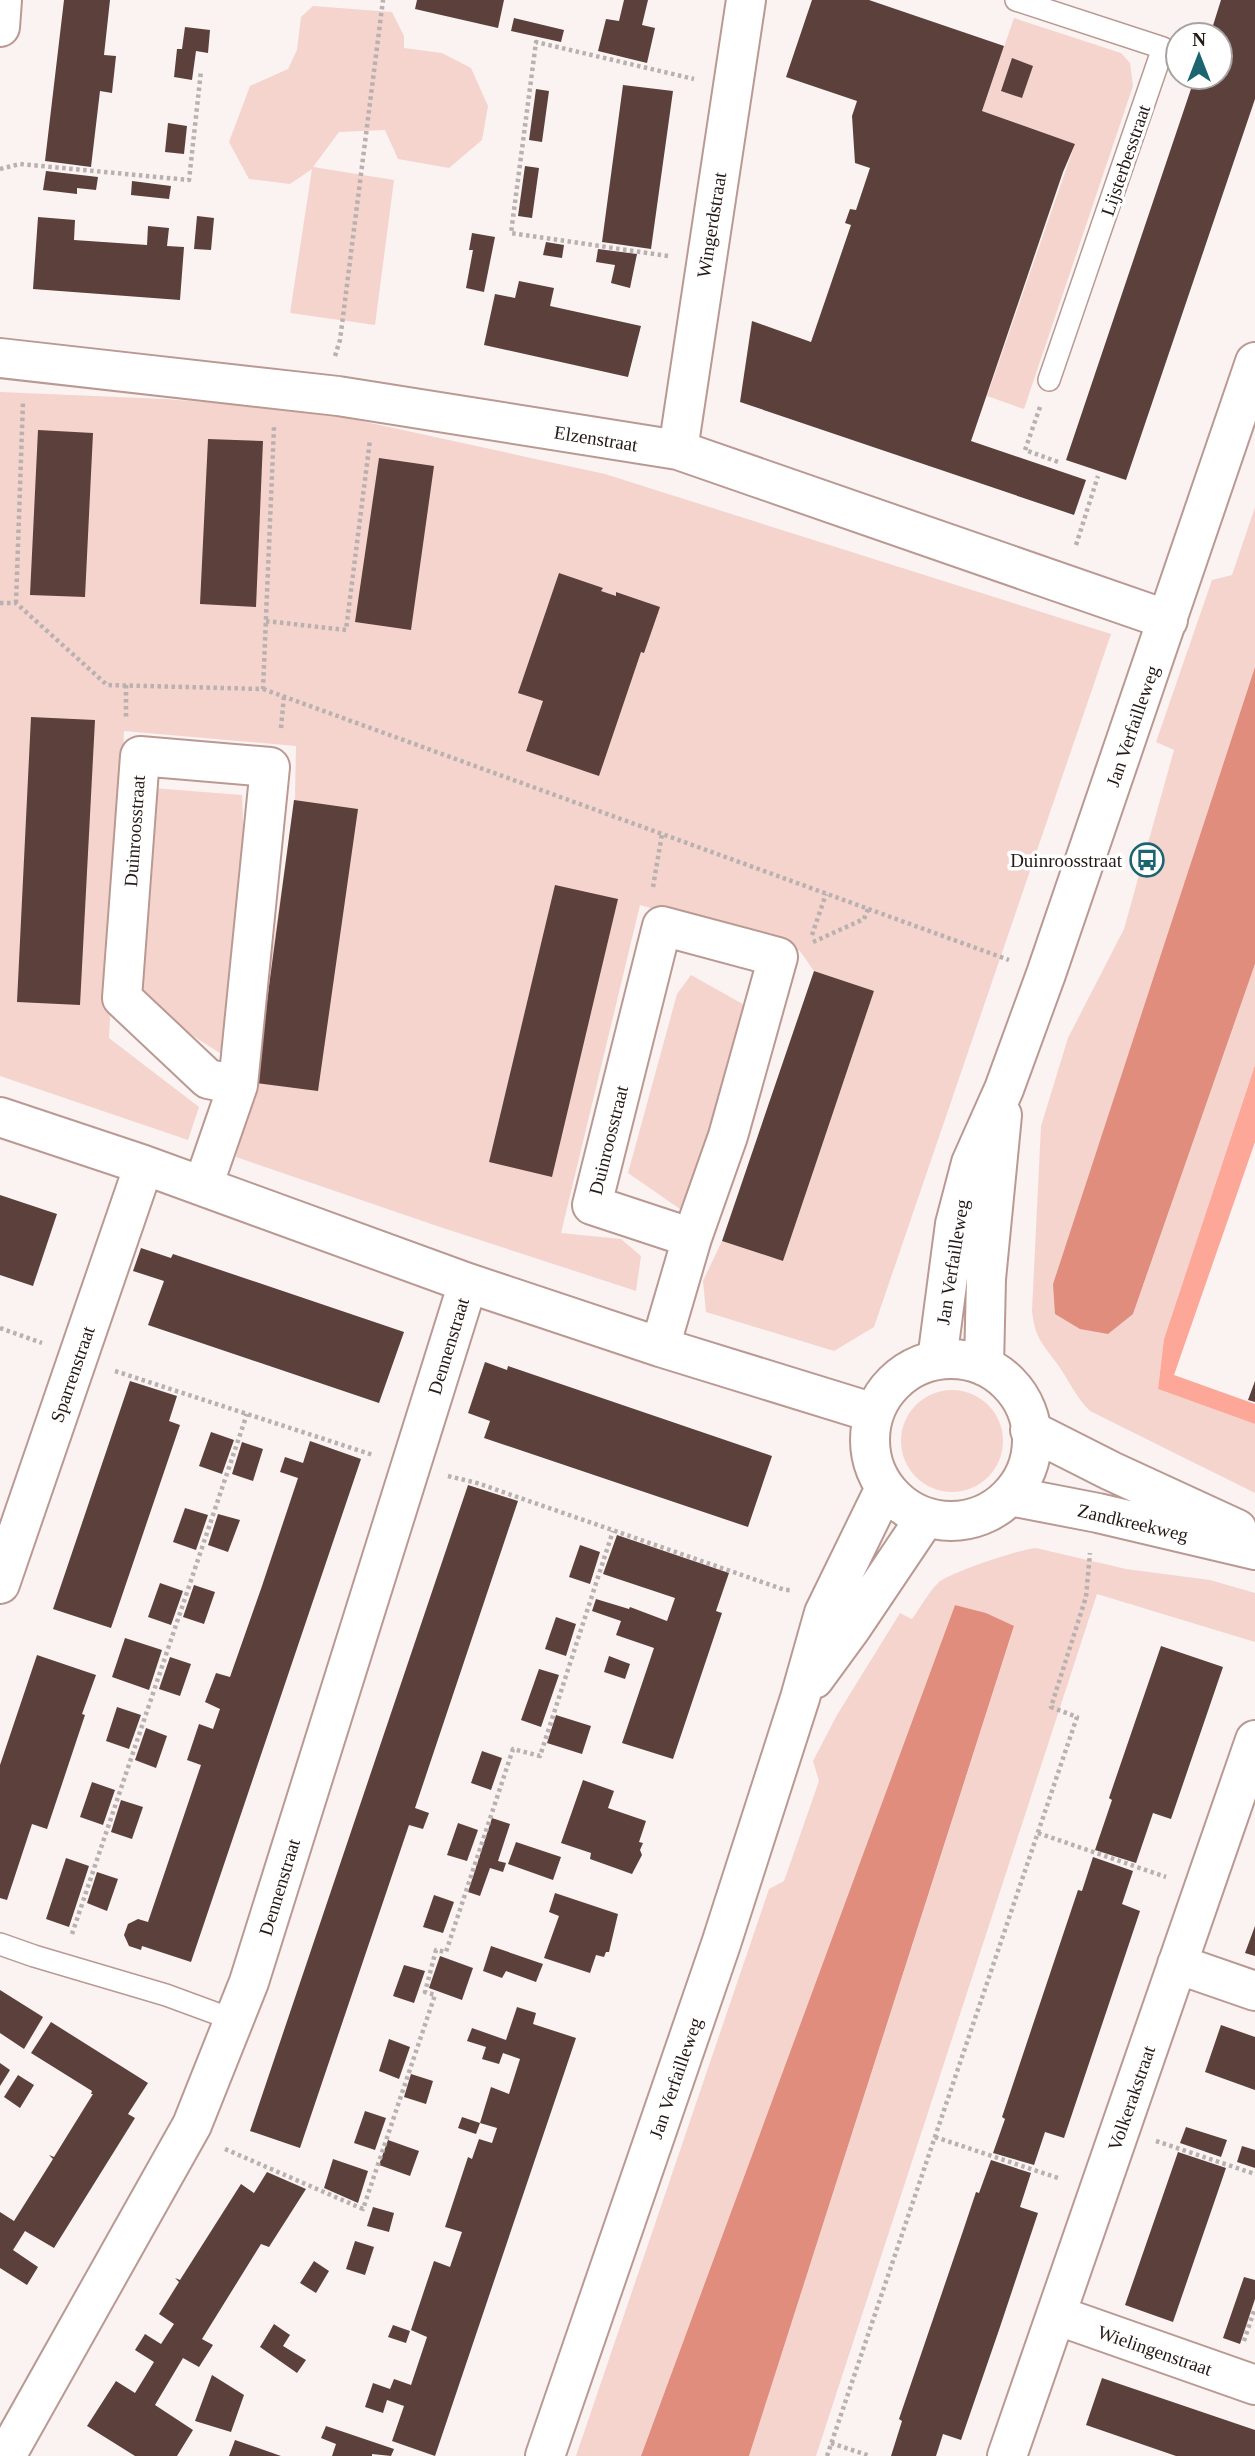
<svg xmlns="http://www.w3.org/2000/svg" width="1255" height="2456" viewBox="0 0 1255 2456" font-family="'Times New Roman',serif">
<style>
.green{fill:#f5d4ce}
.forest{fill:#fca797}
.water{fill:#e08d7e}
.building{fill:#5c403b}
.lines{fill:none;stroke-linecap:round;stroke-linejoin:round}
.lane-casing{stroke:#ba9993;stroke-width:24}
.street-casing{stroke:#ba9993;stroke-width:42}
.secondary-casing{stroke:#ba9993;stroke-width:42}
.path{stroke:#b9b1af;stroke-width:4.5;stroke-dasharray:3.5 3.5;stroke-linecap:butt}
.lane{stroke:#fff;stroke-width:21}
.street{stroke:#fff;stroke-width:38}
.secondary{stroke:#fff;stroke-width:38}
.labels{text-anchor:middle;stroke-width:7;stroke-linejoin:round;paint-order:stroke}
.street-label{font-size:19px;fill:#251916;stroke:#fff}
.poi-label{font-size:19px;fill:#251916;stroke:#fff;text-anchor:end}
</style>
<rect width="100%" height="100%" fill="#faf3f1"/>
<path class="green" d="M313,6L392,12L404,36V48L442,53L471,68L488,106L482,140L449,168L398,159L385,130L339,132L313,167L394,180L375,325L290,313L312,169L290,184L249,179L229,142L250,86L288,69L297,50L301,17Z
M1014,18L1121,53L1130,63L1133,86L1024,409L987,396L1075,144L982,111Z
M0,392L165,399L315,411L605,474L1111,634L874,1327L834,1351L706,1312L703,1281L722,1241L783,1261L874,991L814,971L800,951L640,905L561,1233L621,1239L641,1256L636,1291L440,1227L236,1157L253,1083L295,798L296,746L124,731L109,1038L199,1107L188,1140L0,1076Z
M1255,507V667L1053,1284L1133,1314L1255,964V1065L1164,1339L1158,1389L1255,1424V1493L1090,1411C1075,1396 1070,1382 1058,1365C1043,1344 1035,1339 1032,1311L1041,1126L1068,1038L1124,929L1174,750L1156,742L1212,580L1232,575Z
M153,788L242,795L244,844L226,1057L176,1025L141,993Z
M691,975L748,1007L690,1216L628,1173L677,994Z
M901 1441a51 51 0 1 1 102 0a51 51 0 1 1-102 0Z
M1036,1548L1126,1569L1210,1580L1255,1593V1642L1097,1594L816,2456H749L1014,1627L986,1613L955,1605L641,2456H576L769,1889L784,1881L819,1781L813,1761L837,1715L900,1613L912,1619C920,1608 928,1593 938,1583C948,1573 1020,1549 1036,1548Z"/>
<path class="forest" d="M1255,1065V1142L1174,1375L1255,1404V1424L1158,1389L1164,1339Z"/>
<path class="water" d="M1255,667V964L1133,1314L1108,1334L1080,1329L1055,1314L1053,1284Z
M955,1605L986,1613L1014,1626L749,2456H641Z"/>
<path class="building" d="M64,0H110L104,55L116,56L112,93L100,91L91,167L45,161Z
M417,0H504L498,28L415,9Z
M624,0H648L642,25L655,28L647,63L598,51L606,19L619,21Z
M812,0H869L1004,46L982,111L1075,144L1063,172L971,441L1086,480L1074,515L740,402L752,321L811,342L851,225L845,223L850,209L856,210L870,168L855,163L852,116L857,101L786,77Z
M1221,0H1255V99L1126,480L1066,460L1195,77H1220V35H1210Z
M514,18L564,30L561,42L511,31Z
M185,27L210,30L208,53L196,51L192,80L174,77L177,49H182Z
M1012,58L1033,66L1022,98L1001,91Z
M623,85L673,91L651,249L602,242Z
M536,89L549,91L542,142L529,140Z
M168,123L187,126L184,154L165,152Z
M525,166L539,168L532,218L518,216Z
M46,171L98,177L96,190L77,188V194L43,190Z
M132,181L171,186L169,199L131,195Z
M197,216L214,218L211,250L194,249Z
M38,217L75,220L74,240L147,245L148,226L169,228L167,246L184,247L180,300L33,289Z
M472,233L495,237L484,292L466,288L473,250H469Z
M546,242L564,245L562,258L543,255Z
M598,249L637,254L630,288L611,283L615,265L596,262Z
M519,281L554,288L550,306L641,326L628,377L484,345L495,294L515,298Z
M38,430L93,433L85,597L30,595Z
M208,439L263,441L256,607L200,604Z
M379,458L434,466L411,630L355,622Z
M559,573L603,588L601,591L616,596V592L660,607L644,653L641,652L599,776L526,751L543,701L518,693Z
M31,717L95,720L80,1005L17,1002Z
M294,800L358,809L318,1091L256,1083Z
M555,885L618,899L552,1177L489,1162Z
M814,971L874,991L783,1261L722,1241Z
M0,1195L57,1214L33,1286L0,1275Z
M141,1248L171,1258L173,1254L404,1332L379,1403L148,1325L164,1281L133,1271Z
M485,1362L507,1370L508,1366L772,1456L748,1527L484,1438L490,1421L468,1413Z
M130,1381L177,1396L169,1421L180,1425L111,1628L53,1609Z
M1255,1381V1402L1248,1400Z
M211,1432L234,1440L222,1474L199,1466Z
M310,1441L361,1459L191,1962L142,1946L141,1950L129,1946L124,1935L128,1924L138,1919L148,1922L201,1765L187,1760L199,1724L213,1729L220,1709L205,1702L216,1673L230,1677L262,1586L298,1478L280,1472L285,1457L303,1463Z
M242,1442L263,1449L253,1481L232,1474Z
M468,1485L518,1501L415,1808L429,1813L423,1829L409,1825L300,2148L250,2131Z
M185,1508L208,1515L196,1550L173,1542Z
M218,1514L240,1520L228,1552L208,1545Z
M617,1535L729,1573L716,1611L722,1613L673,1759L622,1743L654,1648L616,1635L621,1621L592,1611L596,1599L629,1609L630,1607L667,1621L675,1598L603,1574Z
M580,1545L600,1552L590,1584L569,1577Z
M160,1583L183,1591L171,1625L148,1617Z
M194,1585L215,1592L204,1624L183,1617Z
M556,1617L576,1624L566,1656L545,1649Z
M125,1638L162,1650L149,1690L112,1677Z
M1161,1646L1223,1667L1171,1819L1153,1813L1136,1863L1095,1850L1112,1800L1109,1798Z
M37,1655L96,1675L82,1714L85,1715L47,1829L32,1824L7,1900L0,1898V1765Z
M609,1656L630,1664L625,1679L604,1672Z
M170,1657L191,1664L180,1696L159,1689Z
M539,1669L559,1675L541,1727L521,1720Z
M117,1707L141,1715L129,1749L106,1741Z
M556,1715L591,1726L582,1754L547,1743Z
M146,1728L167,1736L156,1768L135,1760Z
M482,1751L502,1758L491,1790L471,1783Z
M583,1780L614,1791L608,1808L646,1821L639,1842L643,1843L640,1850L642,1855L632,1874L590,1859L591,1853L561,1843Z
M92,1782L115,1790L103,1825L80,1817Z
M121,1800L143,1807L132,1839L111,1832Z
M492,1818L510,1824L498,1861L506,1863L503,1872L490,1868L480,1896L468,1892Z
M458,1823L478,1830L467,1861L447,1855Z
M516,1842L561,1857L553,1880L508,1864Z
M1093,1857L1133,1871L1122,1904L1140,1911L1064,2138L1045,2132L1034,2165L993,2153L1005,2119L1002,2117L1078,1890L1082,1891Z
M66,1858L89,1866L69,1927L46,1919Z
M97,1872L118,1879L107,1911L87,1903Z
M555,1893L618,1914L609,1952H606L604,1957L596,1955L590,1973L544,1958L559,1916L549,1912Z
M434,1895L454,1902L443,1933L423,1927Z
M1255,1926V1956L1245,1953Z
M491,1946L543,1964L536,1982L506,1971L502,1978L483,1971Z
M440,1956L473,1968L462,2000L429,1988Z
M404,1965L425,1971L414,2003L393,1996Z
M0,1990L43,2017L24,2049L0,2033Z
M517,2007L536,2013L533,2024L576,2038L435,2456L392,2441L404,2406L387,2400L383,2413L365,2407L373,2383L390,2389L394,2379L411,2385L427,2337L411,2330L434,2261L450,2267L462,2232L445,2227L468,2157L472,2159L479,2139L492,2143L497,2128L480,2123L491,2087L509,2094L520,2059L503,2053L499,2064L482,2059L486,2047L467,2041L472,2028L506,2040Z
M51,2022L148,2083L128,2114L135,2118L54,2248L25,2231L13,2250L38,2267L27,2285L0,2268V2212L14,2221L53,2159L49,2155L54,2157L93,2094H91L92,2091L31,2053Z
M1221,2025L1255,2037V2090L1205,2072Z
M389,2039L410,2047L399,2079L379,2071Z
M0,2063L10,2070L0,2086Z
M411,2074L433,2081L426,2104L404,2097Z
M18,2075L34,2085L20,2108L4,2097Z
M365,2111L386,2118L375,2150L354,2143Z
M462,2117L480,2123L476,2134L458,2128Z
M1186,2127L1227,2140L1221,2157L1180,2143Z
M388,2140L419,2151L410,2176L379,2165Z
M1242,2146L1255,2150V2168L1237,2162Z
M1178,2152L1226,2168L1173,2322L1125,2305Z
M333,2159L368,2171L358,2203L324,2188Z
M991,2160L1031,2173L1020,2207L1038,2213L1000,2327L961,2440L943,2434L936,2456H891L902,2421L899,2419L963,2231L976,2192L979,2193Z
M267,2172L306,2189L269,2247L261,2244L202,2339L213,2345L199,2367L183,2358L155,2405L193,2430L177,2456H135L87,2426L116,2381L135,2393L154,2362L135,2350L145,2334L161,2344L174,2324L159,2314L179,2282L175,2278L180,2280L241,2184L254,2193Z
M373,2207L394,2213L389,2232L367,2226Z
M355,2241L374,2247L365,2275L346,2269Z
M314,2261L329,2271L316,2293L300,2283Z
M1244,2277L1255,2280V2299L1240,2344L1223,2338Z
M274,2324L290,2335L283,2346L306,2360L297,2373L260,2347Z
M393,2325L410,2331L406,2343L388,2337Z
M212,2375L244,2395L231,2432L195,2421Z
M1102,2378L1255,2430V2456H1176L1086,2425Z
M326,2426L394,2449L391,2456L372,2454V2456H332L336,2444L321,2438Z
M235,2440L281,2456H229Z"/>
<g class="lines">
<defs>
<path id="lane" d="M1016,0L1163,48L1049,380
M0,1944L34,1956L166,1995L234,2020"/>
<path id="street" d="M0,27L2,0
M0,358L338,396L678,450L1168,620
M678,450L746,0
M0,1117L144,1165L468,1283L660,1347L874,1413
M203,1186L238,1085L208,1079L122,998L140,756L270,767L238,1085
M660,1347L692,1238L592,1205L662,926L778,957L728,1136L692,1238
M0,1584L144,1165
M1177,1964L1255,1991
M1056,2315L1255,2385
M6,2456L192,2125L249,1982L468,1283
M1007,2456L1255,1740"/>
<path id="secondary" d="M870 1440a81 81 0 1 1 162 0a81 81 0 1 1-162 0Z
M937,1360L955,1224L971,1163L1004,1089L1046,974L1255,362
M984,1366L986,1279L1002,1115
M1030,1430L1111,1471L1237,1529
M1010,1496L1098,1513L1255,1550
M814,1679L852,1627L926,1517
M545,2456L721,1944L800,1698L824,1613L885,1488"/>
</defs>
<use href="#lane" class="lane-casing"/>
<use href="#street" class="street-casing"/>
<use href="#secondary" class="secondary-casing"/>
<path class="path" d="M0,169L20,164L189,180L201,71
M668,256L511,233L536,42L694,79
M335,356L340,340L383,0
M1040,407L1025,450L1061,463
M1076,545L1098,476
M0,603H16L107,685L263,689L274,427
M16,603L23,401
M266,621L346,630L370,440
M126,685V720
M263,689L1009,960
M281,728L284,696
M653,887L662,834
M812,935L826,894
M813,942L864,919L868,909
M0,1328L42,1343
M115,1371L373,1455
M448,1476L477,1483L785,1590H792
M1038,1833L1166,1877
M72,1934L247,1414
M935,2137L1061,2179
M1156,2141L1255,2174
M225,2149L363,2209L435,1995L425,1992L436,1950L446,1952L513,1749L540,1756L613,1531
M1244,2341L1255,2308
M831,2443L870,2456
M827,2456L1077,1717L1051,1707L1086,1597L1090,1553"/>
<use href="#lane" class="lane"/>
<use href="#street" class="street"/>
<use href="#secondary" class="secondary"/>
</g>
<defs>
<symbol id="bus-ring" viewBox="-11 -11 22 22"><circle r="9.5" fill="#fff" stroke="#1b6571" stroke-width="1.5"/><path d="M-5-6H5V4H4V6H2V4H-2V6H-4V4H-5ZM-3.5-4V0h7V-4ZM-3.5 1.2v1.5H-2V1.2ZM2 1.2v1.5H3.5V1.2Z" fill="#1b6571"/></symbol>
</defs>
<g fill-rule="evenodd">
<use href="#bus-ring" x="1128" y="841" width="38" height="38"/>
</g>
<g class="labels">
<g class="street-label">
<text transform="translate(1125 160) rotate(-71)" y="7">Lijsterbesstraat</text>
<text transform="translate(711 225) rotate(-81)" y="7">Wingerdstraat</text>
<text transform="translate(596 438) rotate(9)" y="7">Elzenstraat</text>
<text transform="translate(1132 726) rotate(-71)" y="7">Jan Verfailleweg</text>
<text transform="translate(134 831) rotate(-86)" y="7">Duinroosstraat</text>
<text transform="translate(608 1140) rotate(-76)" y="7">Duinroosstraat</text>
<text transform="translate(952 1262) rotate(-81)" y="7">Jan Verfailleweg</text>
<text transform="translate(448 1346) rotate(-73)" y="7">Dennenstraat</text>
<text transform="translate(72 1374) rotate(-71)" y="7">Sparrenstraat</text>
<text transform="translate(1133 1522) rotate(13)" y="7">Zandkreekweg</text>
<text transform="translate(279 1887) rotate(-73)" y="7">Dennenstraat</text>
<text transform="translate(675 2078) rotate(-71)" y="7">Jan Verfailleweg</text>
<text transform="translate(1131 2098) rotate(-71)" y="7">Volkerakstraat</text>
<text transform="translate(1155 2350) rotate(19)" y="7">Wielingenstraat</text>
</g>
<g class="poi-label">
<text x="1122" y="867">Duinroosstraat</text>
</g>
</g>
<g transform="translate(1199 56)"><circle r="33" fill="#ffffff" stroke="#a8a3a2" stroke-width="2"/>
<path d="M0-5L12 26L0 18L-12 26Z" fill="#1b6571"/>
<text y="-10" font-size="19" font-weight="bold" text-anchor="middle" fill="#251916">N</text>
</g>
</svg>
